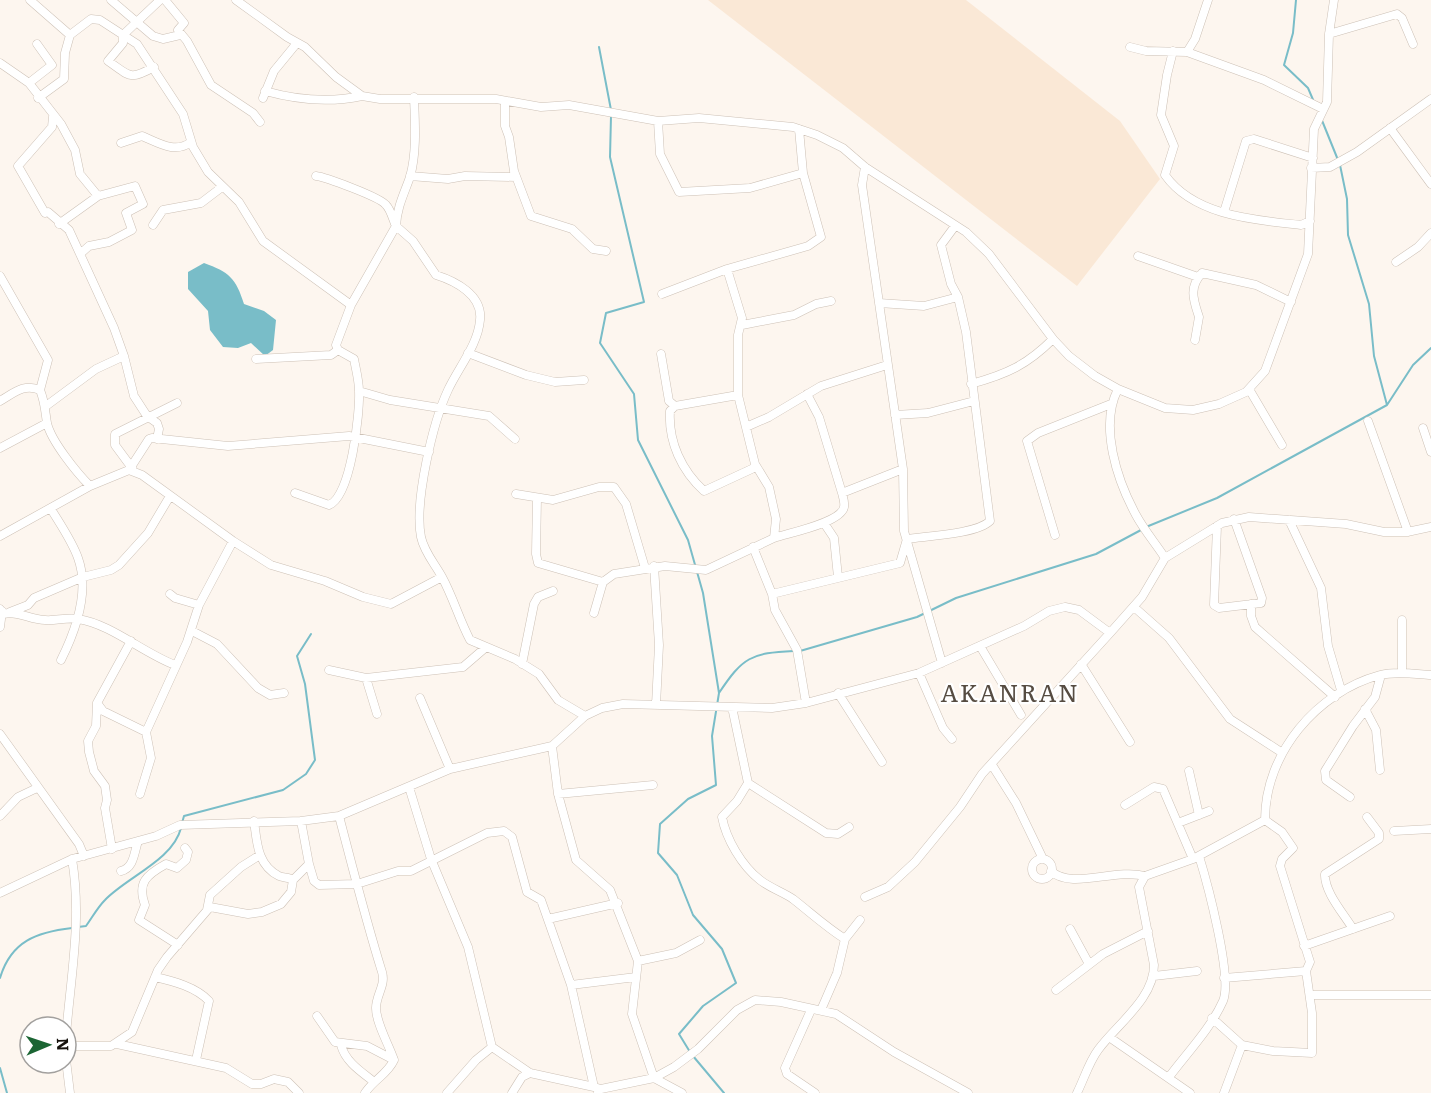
<svg xmlns="http://www.w3.org/2000/svg" width="1431" height="1093" viewBox="0 0 1431 1093" font-family="Literata,serif">
<style>
.built{fill:#fae8d6}
.water{fill:#79bdc8}
.lines{fill:none;stroke-linecap:round;stroke-linejoin:round}
.stream{stroke:#79bdc8;stroke-width:2}
.minor-casing{stroke:#cdc1b6;stroke-width:9}
.minor{stroke:#fff;stroke-width:8}
.labels{text-anchor:middle;stroke-width:4.5;stroke-linejoin:round;paint-order:stroke}
.quarter-label{font-size:24px;letter-spacing:1.5px;fill:#564c42;stroke:#fff}
</style>
<rect width="100%" height="100%" fill="#fdf6ef"/>
<path class="built" d="M708,0H966L1120,121L1160,179L1077,286Z"/>
<path class="water" d="M204,263C229,272 236,278 244,304L264,311L276,320L273,350L265,356L251,343L238,348L223,347L210,330L208,311L188,289V272Z"/>
<g class="lines">
<path class="stream" d="M1296,0L1293,33L1284,65L1308,88L1314,102
M599,47L611,110
M611,116L610,157L644,302L606,313L600,343L634,394L638,440L688,540L703,593L719,693L712,736L716,785L688,799L660,824L658,853L677,875L693,915L722,949L736,983L703,1006L679,1034L690,1052
M1321,118L1338,160
M1340,165L1347,199L1348,235L1369,304L1374,356L1387,405
M1146,527L1217,498L1387,405L1413,365L1431,348
M800,651L917,617L956,598L1096,554L1141,530
M719,693C743,657 751,653 794,651
M182,823L184,816L283,790L306,774L315,760L305,684L297,656L311,634
M78,927L86,926C92,918 97,908 105,900C127,877 173,860 181,828
M0,978C11,941 37,932 72,928
M693,1056L724,1093
M0,1068L7,1093"/>
<defs>
<path id="minor" d="M30,0L70,35L65,53L64,79L38,98
M111,0L153,36L163,39L180,35
M165,0L184,23L178,30L187,41L211,85L253,113L260,122
M236,0L287,37L305,47L336,77L362,96L380,99H496L541,107L569,105L658,121L699,118L793,127L817,135L843,148L865,167L966,232L989,254L1053,339L1069,356L1095,376L1118,389L1165,408L1193,410L1219,404L1246,392L1265,371L1308,254L1314,129L1327,102L1329,34L1334,0
M1329,34L1397,14L1402,18L1413,44
M70,35L91,19L100,20L137,44L183,114L193,147L208,172L239,202L263,241L351,305
M1130,47L1146,51L1187,52L1195,39L1208,0
M1173,51L1167,75L1161,115L1174,146L1165,175C1194,216 1255,220 1301,225L1310,221
M1187,52L1264,80L1323,109
M0,63L29,83L61,124L75,150L80,174L98,196L59,224
M154,67C129,81 130,76 108,61L123,43V35L160,0
M29,83L52,65L37,44
M265,91C297,100 329,103 362,96
M414,97C415,123 417,152 410,177C404,194 397,207 396,226L413,241L436,275C455,281 483,295 480,320C478,345 458,368 448,390C433,422 414,502 421,537C424,552 435,564 442,577C453,597 459,619 470,640L515,659L539,674L558,700L585,716
M263,98L274,71L297,43
M505,102V126L509,137L514,171L531,216L572,229L593,249L606,251
M53,117L52,127L18,166L45,213L48,212L69,230L114,328L124,356
M658,121L660,154L679,192L750,188L803,173
M1390,128L1431,184
M121,143L142,136C159,143 175,154 191,142
M865,167L862,185L903,469L904,531L942,663
M1311,168L1330,167L1357,152L1431,99
M316,176C325,177 380,197 386,205C391,210 393,220 396,226L351,305L336,345L338,350
M410,176L448,179L465,176L516,177
M1224,212L1246,141L1254,139L1313,158
M153,225L163,210L201,203L222,187
M80,254L89,246L109,242L132,230L126,213L143,204L135,186L98,196
M1138,256L1198,277
M1396,262L1418,247L1431,233
M0,276L48,360L40,390
M662,294L727,269L808,246L821,237L803,173L799,129
M879,303L924,306L958,297
M742,325L794,315L816,304L831,301
M1195,340L1199,317C1194,301 1188,288 1202,273L1256,285L1291,302
M468,353L526,375L555,382L584,380
M661,354L669,401L675,406L670,411C668,442 682,471 704,491L756,467
M256,359L331,355L338,350
M971,384C1007,374 1027,365 1053,339
M1118,389C1099,426 1117,480 1136,515C1144,530 1156,544 1165,558
M1249,389L1282,445
M359,391L390,400L489,416L515,439
M807,394L819,417L842,493
M0,401C14,393 24,383 40,390C45,402 45,411 47,423C51,441 77,473 90,486
M46,406L96,369L124,356L134,396L147,416L157,423L159,429L157,439
M675,406L738,395
M895,415L928,413L974,401
M1368,421L1408,532
M746,427L769,417L821,386L887,365
M1423,428L1431,452
M0,448L47,423
M132,468L115,445V434L177,403
M129,470L149,439L152,438L228,446L349,436L429,452
M295,493L329,505C351,497 360,413 359,391C359,381 356,370 354,359L338,350
M516,494L553,500L599,487H614L626,504L645,568
M537,498L536,554L538,563L603,582
M51,509C60,524 72,541 78,558C90,591 76,630 61,660
M1289,520L1321,588L1328,646L1341,690
M824,523L834,538L838,577
M1217,526L1214,605L1219,608L1261,603L1262,598L1234,519
M1055,535L1027,441L1038,433L1111,404
M0,536L90,486L129,470L142,475L233,541L271,565L325,581L363,597L391,604L442,577
M774,538C788,533 841,523 844,507C845,503 843,497 842,493L903,469
M907,539C926,536 977,534 990,521L966,332L958,297L951,284L941,245L955,226
M753,547L772,594L775,610L797,650L806,703
M654,566L659,645L656,705
M170,594L175,598L199,605
M772,594L900,563L907,539
M1251,604V616L1255,627L1335,697
M1134,607L1169,638L1230,719L1281,752
M0,609L4,614C16,610 31,620 45,620C56,621 67,617 78,619C111,624 143,653 175,665
M10,612L28,605L34,598L83,577L111,570L119,565L148,533L170,496
M594,613L603,582L614,574L665,566L706,570L774,538L776,519L769,487L755,464L738,395V335L742,318L727,269
M0,627L2,611
M192,631L217,644L258,688L270,695L284,693
M131,641L97,703L103,711L146,732
M980,646L1021,715
M522,664L534,604L538,597L553,591
M1081,664L1130,742
M329,670L366,678L463,667L485,648
M919,673L943,728L952,739
M1402,673V620
M366,678L377,714
M838,693L882,762
M420,698L450,769
M97,703L96,726L88,741L89,752L94,771L105,786L107,800L105,808L112,849
M732,707L748,783L737,801L722,817C726,839 742,866 760,880C770,888 783,892 793,899C811,913 826,927 845,939
M1365,709L1376,730L1380,770
M0,734L79,844L84,856
M552,746L558,794L576,860L610,890L638,961L632,1014L654,1078L682,1093
M992,765L1016,803L1043,859
M1189,771L1199,815
M748,783L826,833L838,834L849,827
M409,787L431,859L468,947L492,1047L530,1073L594,1087
M140,794L151,758L146,732L187,642L199,605L233,541
M558,794L653,785
M1350,797L1326,780L1325,771L1353,726L1375,697L1381,675
M1125,805L1154,787L1163,789L1193,859
M0,816L18,797L37,788
M339,816C353,869 366,921 382,972C386,985 376,995 376,1008C376,1023 389,1045 394,1060C387,1075 374,1079 365,1093
M1265,820L1282,832L1293,848L1282,859L1280,866L1310,962L1306,971
M254,821C257,842 257,865 279,876C283,878 289,877 293,880
M1178,823L1209,811
M1394,831L1431,829
M1032 869a10 10 0 1 1 20 0a10 10 0 1 1-20 0Z
M309,864L314,881L319,885L357,884L398,871H411L487,833L504,831L512,837L527,892L541,900L571,985L594,1087L601,1089
M121,871C134,868 134,853 138,841
M1051,871C1071,890 1115,868 1145,876
M0,893L72,859L156,836L180,825L301,821L339,816L450,769L552,746L585,716L602,708L623,704L772,708L806,703L919,673L1024,626L1049,611L1065,607L1079,610L1110,633L1142,597L1165,558L1222,523L1249,517L1346,524L1384,532H1407L1431,527
M865,897L888,887L915,862L960,807L982,774L1110,633
M207,910L210,895L241,867L260,855
M548,919L618,903
M1070,929L1089,964
M1353,929C1344,914 1324,892 1325,874L1379,839V833L1367,817
M178,945L139,920L145,905C137,883 146,875 166,864L177,868L186,860L188,852L185,848
M1304,946L1390,916
M638,961L676,953L700,940
M1154,976L1197,971
M155,977C173,981 196,987 209,1001L196,1060
M1224,978L1306,971
M571,985L636,977
M1056,990L1103,954L1148,931
M1311,995H1431
M811,1010L785,1068L787,1074L815,1093
M821,1010L837,973L845,939L860,920
M317,1016L335,1042L367,1046L394,1060
M1212,1018L1242,1045L1273,1051L1312,1053V1013L1306,971
M66,1035C71,975 82,918 72,859
M1109,1037L1190,1093
M117,1044L226,1068L252,1084H261L274,1079L288,1082L299,1093
M341,1045C345,1061 360,1071 373,1081
M66,1046H111L132,1032L158,970L167,957L210,907L248,914L262,912L281,904L291,892L293,880L309,864L301,821
M66,1060L70,1093
M1169,1077C1187,1053 1211,1028 1223,1001C1233,978 1207,882 1199,856
M598,1092L601,1089L654,1078L674,1067L698,1049L737,1010L755,1000L781,1002L836,1014L894,1052L968,1093
M447,1093L476,1060L492,1047
M512,1093L522,1077L530,1073
M1077,1093C1084,1079 1089,1062 1098,1050C1117,1024 1154,999 1154,965L1139,887L1145,876L1193,859L1265,820C1265,753 1317,692 1380,675C1396,671 1415,674 1431,675
M1224,1093L1242,1045"/>
</defs>
<use href="#minor" class="minor-casing"/>
<use href="#minor" class="minor"/>
</g>
<g class="labels">
<g class="quarter-label">
<text x="1010" y="702">AKANRAN</text>
</g>
</g>
<g transform="translate(48 1045) rotate(88)"><circle r="28" fill="#ffffff" stroke="#a2a09e" stroke-width="1.5"/>
<path d="M0-4.5L10 22L0 15L-10 22Z" fill="#1b6533"/>
<text y="-9" font-size="16" font-weight="bold" text-anchor="middle" fill="#16120d">N</text>
</g>
</svg>
